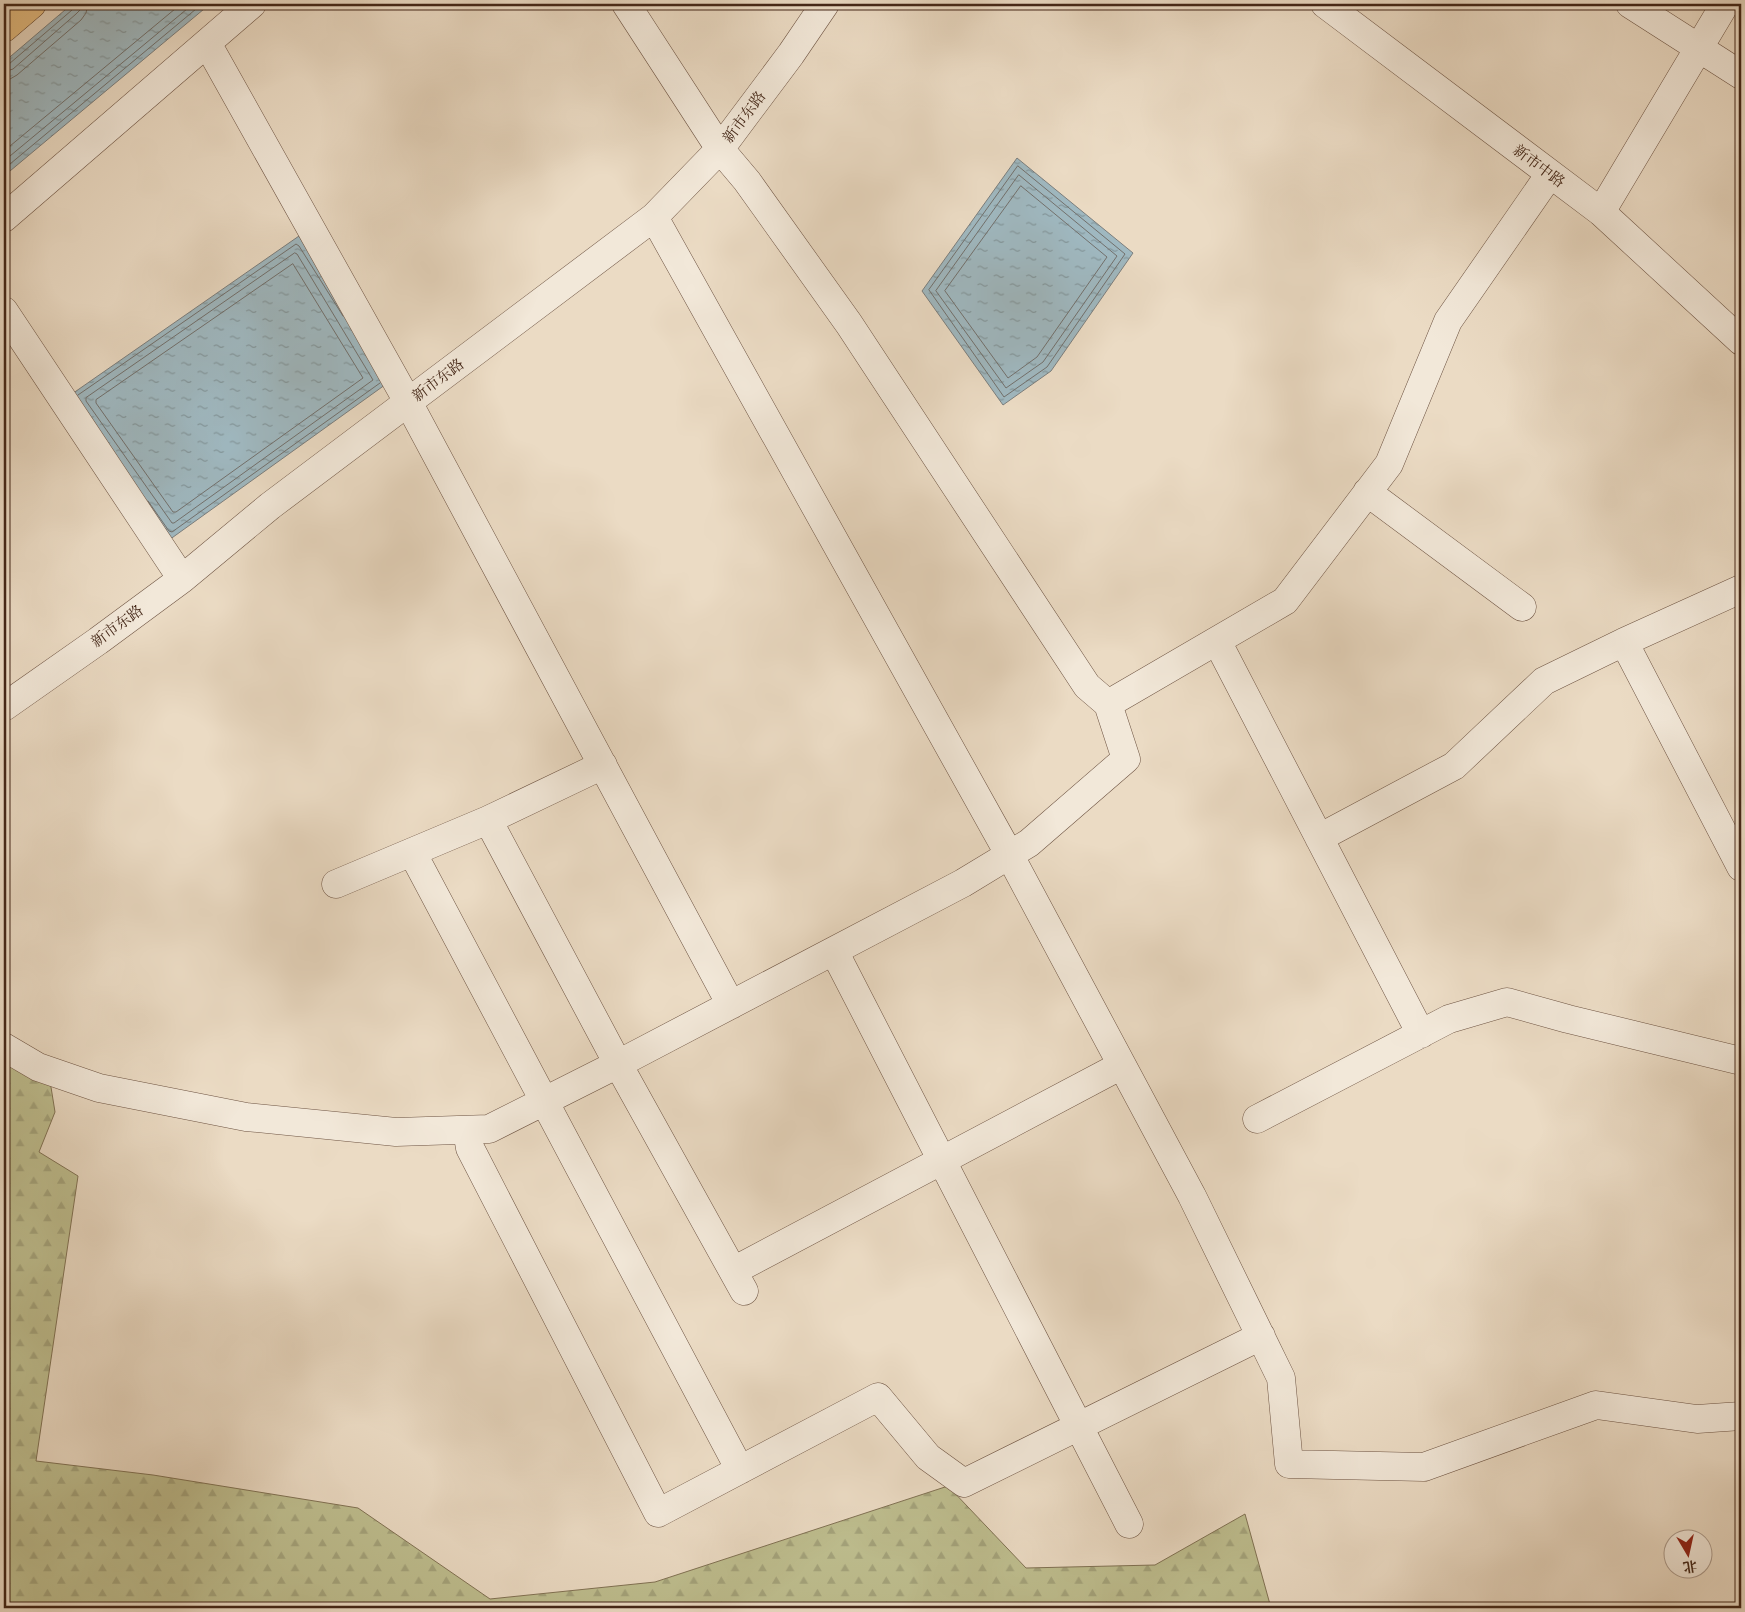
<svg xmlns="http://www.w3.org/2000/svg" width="1745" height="1612" viewBox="0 0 1745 1612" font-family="Cardo,'Noto Serif SC',serif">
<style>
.forest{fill:url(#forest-firs);stroke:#817254}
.water{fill:url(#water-ripples);stroke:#7b7e7d}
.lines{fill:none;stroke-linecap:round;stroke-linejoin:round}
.shore{stroke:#72706c;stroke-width:1}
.minor-casing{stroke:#6e5443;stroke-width:29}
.major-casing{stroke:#442718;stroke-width:29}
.minor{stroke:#f2e8d9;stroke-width:28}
.major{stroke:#e6be82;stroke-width:28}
.labels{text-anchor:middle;stroke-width:4.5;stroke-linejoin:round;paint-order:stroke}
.street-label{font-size:15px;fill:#442718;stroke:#f2e8d9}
</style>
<defs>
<pattern id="forest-firs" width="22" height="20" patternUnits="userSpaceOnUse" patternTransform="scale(1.25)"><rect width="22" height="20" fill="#bebe8f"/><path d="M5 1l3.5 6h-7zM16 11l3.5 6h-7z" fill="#a4a37b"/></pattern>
<pattern id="water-ripples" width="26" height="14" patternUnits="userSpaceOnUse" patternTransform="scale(1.25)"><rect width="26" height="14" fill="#9fb8c0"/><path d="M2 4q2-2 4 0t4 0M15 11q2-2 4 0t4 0" fill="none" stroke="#83969b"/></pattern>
</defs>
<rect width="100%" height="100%" fill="#ebdbc4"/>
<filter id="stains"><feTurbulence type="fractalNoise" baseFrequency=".004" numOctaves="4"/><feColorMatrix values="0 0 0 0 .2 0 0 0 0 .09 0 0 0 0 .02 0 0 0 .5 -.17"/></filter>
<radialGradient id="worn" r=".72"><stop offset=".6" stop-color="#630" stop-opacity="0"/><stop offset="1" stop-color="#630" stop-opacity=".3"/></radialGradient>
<path class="forest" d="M46,1056L55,1112L39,1152L78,1176L36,1461L153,1475L358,1508L490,1599L655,1582L948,1486L1026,1568L1155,1565L1245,1514L1271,1608H4V1060Z"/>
<path class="water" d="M72,4H210L4,176V62Z
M1017,158L1133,253L1051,371L1003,405L922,291Z
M299,236L389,382L169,540L69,396Z"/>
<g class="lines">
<path class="shore" d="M4,66L9,64L72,10L74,4
M4,72L13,69L76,14L80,10L81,4
M4,79H10L17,75L81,20L86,13L88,4
M4,151L181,4
M4,161L193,4
M1018,166L1125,254L1047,367L1004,397L929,290Z
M4,169L202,4
M1019,175L1117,256L1043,362L1006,388L936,291Z
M1021,186L1107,257L1037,357L1008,378L945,291Z
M295,253L297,254L373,380L174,523H172L86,401V398Z
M293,264L363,378L176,512H173L96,403V400Z
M78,395L296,244L299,246L343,316
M148,501L169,531L172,532L380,383"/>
<defs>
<path id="minor" d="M626,4L720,149L747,181L849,324L1087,686L1108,704
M1325,4L1601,212L1741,341
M1630,4L1741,75
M207,43L408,402L731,1005
M1601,212L1725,4
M654,217L1009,854L1192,1196L1281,1378L1289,1464L1424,1467L1596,1405L1697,1419L1741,1416
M4,218L252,4
M4,311L182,579
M1367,492L1522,607
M1217,641L1421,1034
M1624,642L1741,867
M4,707L98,641L182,579L270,506L654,217L720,149L791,54L825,4
M1319,838L1454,766L1544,681L1624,642L1741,589
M412,852L740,1470
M336,884L488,820L603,765
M834,951L1129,1524
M4,1047L38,1067L99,1088L246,1117L396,1132L489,1129L618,1064L488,820
M1257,1119L1449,1019L1507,1002L1568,1019L1741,1061
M467,1130L470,1148L658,1513L878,1397L928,1457L964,1483L1261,1336
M733,1271L1122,1065
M744,1291L618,1064L963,883L1029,843L1126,759L1108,704L1285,601L1389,464L1448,321L1550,174"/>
<path id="major" d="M4,28L32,4"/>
</defs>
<use href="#minor" class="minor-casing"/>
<use href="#major" class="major-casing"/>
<use href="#minor" class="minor"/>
<use href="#major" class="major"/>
</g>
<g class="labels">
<g class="street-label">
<text transform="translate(744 117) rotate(-53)" y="5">新市东路</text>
<text transform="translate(1539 166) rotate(37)" y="5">新市中路</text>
<text transform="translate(438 380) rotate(-37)" y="5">新市东路</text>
<text transform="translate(117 626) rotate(-36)" y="5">新市东路</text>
</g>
</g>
<rect width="1745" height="1612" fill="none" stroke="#ebdbc4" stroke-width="20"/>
<rect x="5" y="5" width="1735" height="1602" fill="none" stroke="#442718" stroke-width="2.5"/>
<rect x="10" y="10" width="1725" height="1592" fill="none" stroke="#442718"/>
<g transform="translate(1688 1554) rotate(171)"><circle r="24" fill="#f2e8d9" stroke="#ac9b8c"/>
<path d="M0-4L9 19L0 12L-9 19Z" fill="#8f2418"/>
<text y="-8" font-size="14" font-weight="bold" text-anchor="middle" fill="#442718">北</text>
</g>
<rect width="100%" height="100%" filter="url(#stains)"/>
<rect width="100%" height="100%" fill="url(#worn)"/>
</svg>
